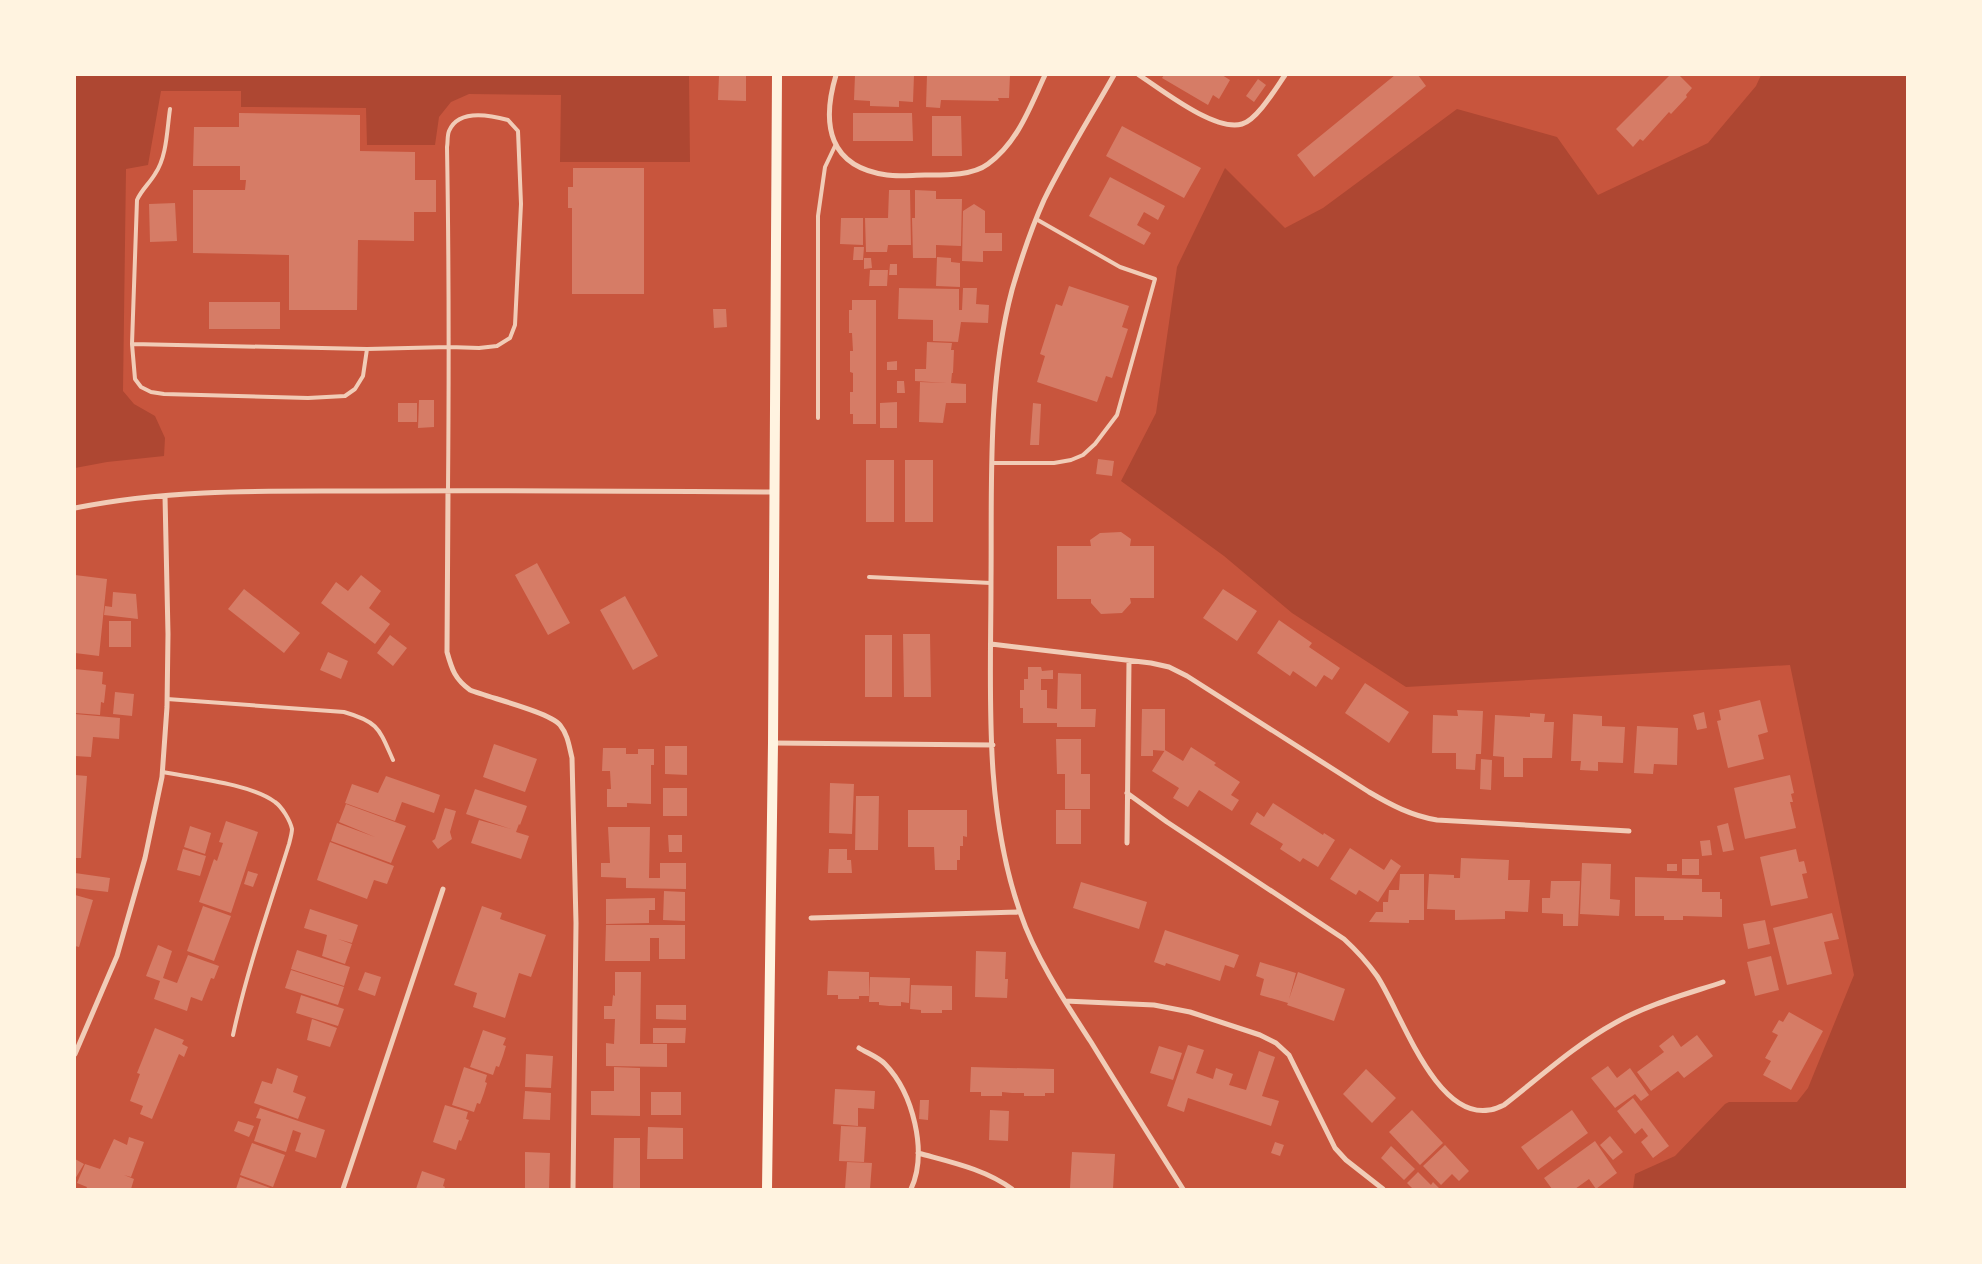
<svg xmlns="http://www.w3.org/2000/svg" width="1982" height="1264" viewBox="0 0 1982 1264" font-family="Montserrat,sans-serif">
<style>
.green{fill:#ae4732}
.building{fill:#d67c66}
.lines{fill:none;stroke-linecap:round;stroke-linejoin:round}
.service{stroke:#f1ccb7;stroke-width:4}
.minor{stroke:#f1ccb7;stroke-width:5}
.secondary{stroke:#fff3e0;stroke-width:10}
</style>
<rect width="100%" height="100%" fill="#c8553d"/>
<path class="green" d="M75,75H689L690,162H560L561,95L469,94L451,102L439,117L435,145H367L366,108L241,107V91H161L148,165L126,169L123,391L134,404L155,416L165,438L164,456L107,462L75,468Z
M1761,75H1907V1189H1633L1635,1174L1675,1156L1725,1104L1729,1102H1797L1808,1088L1854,975L1790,665L1406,687L1292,613L1224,556L1121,481L1156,413L1177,267L1225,168L1285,228L1323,208L1457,109L1557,137L1598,195L1708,143L1756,86Z"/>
<path class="building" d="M719,75H746V101L718,100Z
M855,75H914L913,102L899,101V107L870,106V101L854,100Z
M927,75H1010L1009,98H998L999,101L941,100L940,108L926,107Z
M1164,75H1222L1230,80L1219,99L1213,95L1208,105L1162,78Z
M1395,75H1418L1426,86L1314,177L1297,155Z
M1670,75H1679L1692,88L1686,95L1687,97L1671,114L1669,112L1643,141L1640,139L1633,147L1616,129Z
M1258,79L1266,85L1254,102L1246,96Z
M239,113L360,115V151L415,152V180H436V212H414V241L358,240L357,310H289V255L193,253V190H245L246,180H240V166H193L194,127H239Z
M853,113H912L913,141H853Z
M932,116H961L962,156H932Z
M1122,126L1201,168L1184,198L1106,156Z
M573,168H644V294H572V208H568V187H573Z
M1110,177L1165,206L1158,220L1144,212L1137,225L1151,233L1144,245L1089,216Z
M889,190H910L911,245H888L887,252H866L865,218H888Z
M915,190L936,191V199H962L961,246L936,245V258H913L912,218H915Z
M175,203L177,241L150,242L149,204Z
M974,204L985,211V233H1002V251H983V262L962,261L963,211Z
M841,218H863V245L840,244Z
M854,247H864L863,260H853Z
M937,257L951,258V262L960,263V287L936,286Z
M864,258H871L872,268L864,269Z
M890,264H897V275H889Z
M870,270H888L887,286H869Z
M1069,286L1129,306L1122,327L1128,329L1112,378L1106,376L1097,402L1037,382L1045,356L1040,354L1056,304L1062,306Z
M899,288L959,289V310H962L963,288H977L976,304L989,305L988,323L961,322L958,342L933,341V320L898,319Z
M852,300H876V424H853V414H850V392H853V373L850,372V351H853L852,333H849V310H852Z
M209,302H280V329H209Z
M713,309H726L727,327L714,328Z
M927,342L952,343L951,350H954L953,373H952L951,383L966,384V403H946L943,423L919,422L920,382L947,383L915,381V369H926Z
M897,361V370H887V362Z
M897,381H904L905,393H897Z
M419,400H434V427L418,428Z
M897,402V428H880V403Z
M398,403H417V422H398Z
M1033,403L1041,404L1039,445H1030Z
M1098,459L1114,461L1112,476L1096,474Z
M866,460H894V522H866Z
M905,460H933V522H905Z
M1121,532L1131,539L1130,546H1154V598H1130L1131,603L1122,613L1101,614L1091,603V599H1057V546H1091L1090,540L1100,533Z
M537,563L570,623L548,635L515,575Z
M75,575L107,579L99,656L75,653Z
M361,575L381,591L369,608L390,624L375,644L321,603L336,582L348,591Z
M244,589L300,633L284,653L228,609Z
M1223,589L1257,611L1237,641L1203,618Z
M113,592L136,594L138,619L104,615L105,606L112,607Z
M625,596L658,656L633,670L600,610Z
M1279,620L1312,643L1309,647L1340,668L1332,680L1324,675L1316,687L1293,671L1290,676L1257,653Z
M109,621H131V647H109Z
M903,634H930L931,697H904Z
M390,635L407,648L393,666L377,653Z
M865,635H892V697H865Z
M328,652L348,661L341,679L320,670Z
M1028,667H1041L1042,671L1053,670V679H1041V690H1047V708L1057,709L1058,673L1081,674V709H1096L1095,727H1057V723H1023V708H1020V690H1024V679H1028Z
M75,669L103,672L102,684L106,685L104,703L101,702L100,715L75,713Z
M1365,683L1409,712L1389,743L1345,713Z
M115,692L134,694L132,716L113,714Z
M1760,700L1768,732L1758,735L1764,759L1728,768L1717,721L1721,720L1719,710Z
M1142,709H1165V751L1153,750V756H1141Z
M1457,710L1483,711L1481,754H1476L1475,770L1456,769V753H1432L1433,715L1458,716Z
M1704,712L1707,728L1697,730L1693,715Z
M1530,713L1545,714L1544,722H1554L1552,758H1523V777H1504V757L1493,756L1495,715L1530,717Z
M75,714L120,718L119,739L93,737L91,757L75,756Z
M1573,714L1602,716V726L1625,727L1623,763L1598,762V771L1580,770L1581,761H1571Z
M1637,726L1678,728L1677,765L1654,764L1653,774L1634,773Z
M1056,739H1081V774H1090V809H1065V774H1077H1057Z
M494,744L537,759L525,792L483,777Z
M665,746H687V775L665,774Z
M1191,747L1216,763L1214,765L1240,782L1231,795L1239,800L1232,811L1199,790L1188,807L1173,798L1179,788L1152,771L1165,750L1183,761Z
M603,748H626V754H638V749H654V765H651V804L627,803V807H607V789H611L610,771H602Z
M1481,759L1492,760L1491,790L1480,789Z
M75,775L87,776L81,858H75Z
M1790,775L1794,793L1791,794L1793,802H1790L1796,828L1745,839L1734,788Z
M386,776L440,795L434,813L402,802L395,821L345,803L352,784L378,793Z
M830,783L854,784L852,834L829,833Z
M663,788H687V816H663Z
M475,789L527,806L520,825L519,824L516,832L529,836L521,859L471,843L479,820L511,829L466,814Z
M856,796H879L878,850H855Z
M1273,803L1323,835L1324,833L1335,840L1318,867L1303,858L1300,862L1280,849L1283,844L1250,824L1257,812L1264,817Z
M346,804L406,826L391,863L331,841L337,823L375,837L339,822Z
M445,808L456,811L450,832L452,839L438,849L432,841L435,839Z
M908,810H967V837L963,836V846H960V860H957V870H935L934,847H908Z
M1056,810H1081V844H1056Z
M226,821L258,832L231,913L199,902L214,859L217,861L223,843L219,842Z
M1728,823L1734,850L1723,852L1717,826Z
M190,826L211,833L205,854L184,847Z
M608,827H650L649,878H660V863H686V889L626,888V878L601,877V863H610Z
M668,835H682V852H669Z
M1710,840L1712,855L1702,856L1700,841Z
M330,842L394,866L387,884L374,880L367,899L317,880Z
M1350,848L1384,870L1391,859L1401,866L1378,902L1359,890L1356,895L1330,879Z
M183,849L206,856L200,876L177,870Z
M829,849H847V860H851L852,873H828Z
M1796,849L1799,862L1804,861L1807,873L1802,874L1808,898L1771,906L1760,857Z
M1461,858L1509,860L1508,880H1530L1528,912L1505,911V919L1455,920V910L1427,909L1429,874L1454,875V878H1460Z
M1682,859H1699V875H1682Z
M1582,863L1611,864L1610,899L1620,900L1619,916L1580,914Z
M1667,864H1677V871H1667Z
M248,871L258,874L253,887L244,884Z
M75,873L110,878L108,892L75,888Z
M1400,874H1424V920H1409V923L1369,922L1376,912H1383V902H1388L1389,890H1399Z
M1635,877L1702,879V892H1720V899H1722V917L1683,916V920H1664V916H1635Z
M1551,881H1580L1578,926H1563V914L1542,913V898H1550Z
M1081,882L1147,902L1139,929L1073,908Z
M664,891L685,892V921L663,920Z
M75,895L93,900L79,947L75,946Z
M655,898V910H649V923L606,924V899Z
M203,906L231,916L214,961L187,951Z
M482,906L502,913L500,919L546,935L531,977L519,973L505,1018L473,1007L477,993L454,985Z
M310,909L358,925L352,943L338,939L352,944L345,964L322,956L327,935L304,928Z
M1832,913L1839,939L1824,942L1832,974L1787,985L1773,928Z
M1765,920L1770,944L1748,949L1743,924Z
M606,925H685V959H659V938H650V961H605Z
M1165,930L1239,955L1234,968L1225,965L1220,981L1166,963L1165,966L1154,962Z
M158,945L172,951L163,978L177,983L188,955L219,966L214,979L211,978L202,1001L191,997L187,1011L154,999L160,981L146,976Z
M297,950L350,967L344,986L291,969Z
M976,951L1006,952L1005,979H1008L1007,998L975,997Z
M1771,956L1779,990L1755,996L1747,962Z
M1260,962L1296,973L1289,999L1298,972L1345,989L1334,1021L1287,1005L1288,1003L1260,995L1264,979L1256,976Z
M291,970L344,987L338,1005L285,988Z
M828,971L869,972V996H859V999H838V995H827Z
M365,972L381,977L375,996L358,990Z
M615,972H641L640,1044H667V1067L606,1066V1043L614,1044L615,1019H604V1006H612L613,995L615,996Z
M870,977L910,978L909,1003L901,1002V1006H889L879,1005V1002H869Z
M911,985L952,986V1010H942V1013H921V1010L910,1009Z
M301,995L344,1009L338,1026L296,1013Z
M656,1005H686V1020L656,1019Z
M1789,1012L1823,1031L1791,1090L1763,1075L1771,1061L1765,1058L1778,1035L1772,1032L1779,1020L1783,1022Z
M312,1019L337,1028L330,1047L307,1040Z
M155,1028L184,1040L182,1044L188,1047L184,1057L179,1054L152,1119L140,1114L143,1106L130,1101L140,1074L137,1073Z
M653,1028H686L685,1043H653Z
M483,1030L506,1038L503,1045L506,1046L503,1056L499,1067L496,1066L493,1075L470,1067Z
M1673,1035L1681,1047L1697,1035L1713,1056L1684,1078L1678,1071L1651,1091L1637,1072L1664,1052L1659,1046Z
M1188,1045L1204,1050L1196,1073L1213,1079L1216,1068L1233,1074L1229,1085L1246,1090L1259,1051L1275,1057L1262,1096L1279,1101L1271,1126L1188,1098L1184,1112L1167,1106Z
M1159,1046L1182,1053L1173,1080L1150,1073Z
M526,1054L553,1056L551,1088L525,1087Z
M1608,1066L1617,1078L1630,1068L1649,1095L1641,1101L1635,1094L1615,1108L1591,1078Z
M464,1067L487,1075L485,1082L487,1083L484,1093L480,1104L477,1103L474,1112L452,1105Z
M614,1067L640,1068V1116L591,1115V1091H614Z
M971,1067L1054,1069V1093H1045V1096H1024V1093H1012V1085V1093L1002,1092V1096H981V1092H970Z
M277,1068L298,1076L293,1092L306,1097L298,1119L254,1103L262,1081L272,1084Z
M1366,1069L1396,1098L1372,1123L1343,1094Z
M835,1089L875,1091L874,1109L858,1108V1126L833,1124Z
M525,1091L551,1093L550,1120L523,1119Z
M651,1092H681V1115H651Z
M1633,1098L1669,1146L1653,1158L1641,1142L1648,1136L1642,1128L1635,1134L1617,1111Z
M920,1100H929L928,1120L919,1119Z
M445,1105L468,1112L466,1119L469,1120L461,1141L459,1140L456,1150L433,1142Z
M260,1108L325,1130L316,1158L295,1151L301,1133L293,1130L286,1152L254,1141L261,1119L256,1118Z
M990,1110L1009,1111L1008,1141L989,1140Z
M1412,1110L1443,1143L1420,1165L1389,1132Z
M1572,1110L1588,1133L1538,1170L1521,1147Z
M238,1121L254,1126L249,1137L234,1131Z
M841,1126L866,1127L864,1162L839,1161Z
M648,1127L683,1128V1159H647Z
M1610,1136L1623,1152L1613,1160L1600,1145Z
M129,1137L144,1142L131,1177L124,1175L134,1179L131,1189H86L87,1187L77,1183L85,1164L100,1169L114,1139L127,1145Z
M614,1138H640V1189H613Z
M1595,1141L1617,1173L1596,1189L1589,1179L1575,1189H1552L1544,1178Z
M1275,1142L1284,1145L1280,1156L1271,1153Z
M252,1143L285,1155L273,1187L240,1175Z
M1445,1145L1469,1171L1459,1181L1452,1174L1441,1185L1423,1166Z
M1391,1146L1415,1169L1404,1180L1381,1158Z
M525,1152L550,1153L549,1189L525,1188Z
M1072,1152L1115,1154L1113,1189L1070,1188Z
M75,1159L84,1164L75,1179Z
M847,1162L872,1163L870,1189H845Z
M422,1171L445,1179L443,1186L445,1187L444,1189H416Z
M1418,1172L1431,1185L1433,1182L1440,1189H1413L1407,1183Z
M240,1177L273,1189H236Z"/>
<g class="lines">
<path class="service" d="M170,109C167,129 167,157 155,174C149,184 142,189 137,200L132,344L135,379L141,387L151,392L164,394L308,398L345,396L355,389L363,376L367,349L449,347L479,348L497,346L510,338L515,325L521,204L518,131L508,120C490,115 458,109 449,131C447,136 448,142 447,147C449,262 449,376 448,490
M132,344L367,349
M818,418V216L825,167L835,146
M992,463H1054L1071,460L1083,455L1095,444L1117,415L1155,279L1120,267L1036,219
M869,577L991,583
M167,699L344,712C379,722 379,729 393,760
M163,772C194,778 251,784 275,802C282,807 290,820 292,829C292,833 290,840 289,844C269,908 247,970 233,1035"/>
<path class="minor" d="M836,75C821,125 829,167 887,175C899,177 913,175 925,175C944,175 972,176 988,164C1018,142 1030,107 1045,75
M1114,75C1091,116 1065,157 1044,200C1031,229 1021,259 1012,290C987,384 992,484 991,581C991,691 983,806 1020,912C1035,957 1065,1002 1091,1042C1121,1091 1152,1140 1183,1189
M1139,75C1162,90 1215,132 1242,124C1257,120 1276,88 1285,75
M448,490L447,652C452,670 455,679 470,690C490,698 549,712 560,725C568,735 569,746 572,758L576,923L573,1189
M75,508C168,489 264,491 358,491C497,490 636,491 775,492
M991,644L1151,663L1169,667L1187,676L1369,792C1391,805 1412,816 1437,820L1629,831
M773,743L993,745
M1127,793L1167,822L1344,939C1356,950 1367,962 1377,976C1401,1012 1435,1119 1489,1110C1494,1110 1499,1107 1504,1105C1540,1077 1575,1045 1615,1023C1648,1004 1687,994 1723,982
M1127,843L1129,661
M811,918L1020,912
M1065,1001L1154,1005L1190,1012L1260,1035L1276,1043L1289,1055L1335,1148L1346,1160L1383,1189
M859,1048C867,1053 878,1057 885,1064C913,1093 928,1152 911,1189
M75,1054L117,956L145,858L162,777L167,707L168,634L165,496
M918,1153C950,1162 985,1169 1012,1189
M343,1189L443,889"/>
<path class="secondary" d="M767,1189L773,743L777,75"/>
</g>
<rect width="1982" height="1264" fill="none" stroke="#fff3e0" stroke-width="152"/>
</svg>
